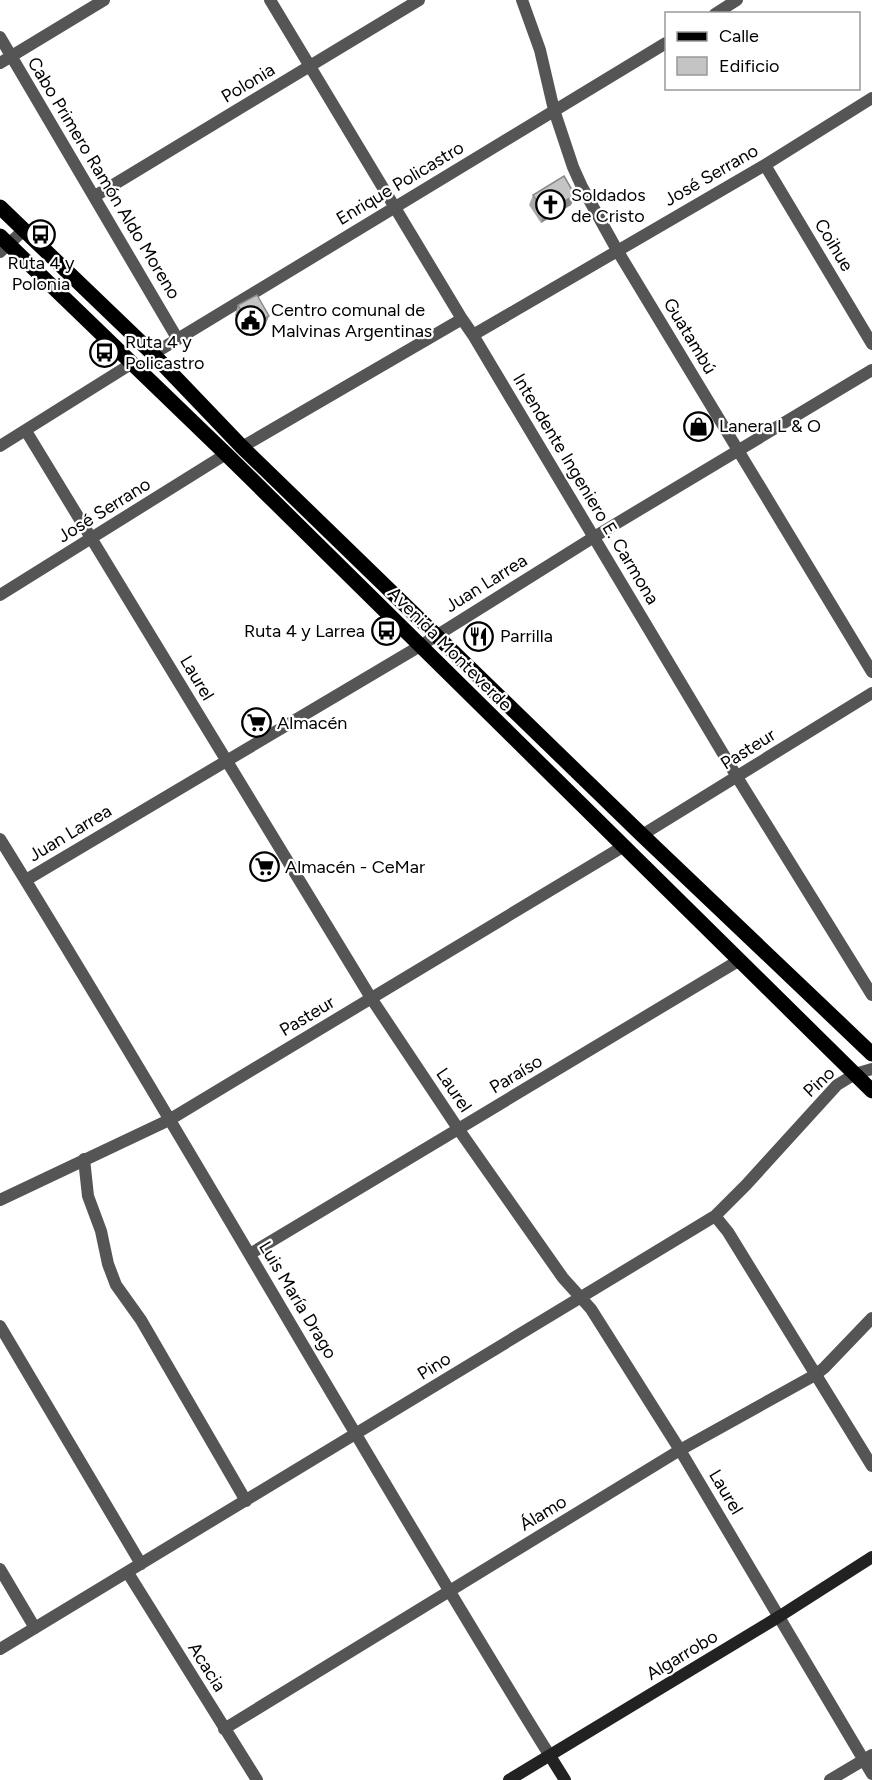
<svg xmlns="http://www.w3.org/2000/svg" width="872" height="1780" viewBox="0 0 872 1780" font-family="Figtree,sans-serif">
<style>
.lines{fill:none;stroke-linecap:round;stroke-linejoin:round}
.street{stroke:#555;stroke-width:12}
.secondary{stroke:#222;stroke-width:12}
.primary{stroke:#000;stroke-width:15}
.wall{fill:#a9a9a9}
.shaded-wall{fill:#898989}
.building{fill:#c4c4c4;stroke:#898989;stroke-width:1.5}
.labels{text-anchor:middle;stroke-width:4.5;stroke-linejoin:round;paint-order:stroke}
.street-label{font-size:18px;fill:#000;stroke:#fff}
.poi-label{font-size:18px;fill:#000;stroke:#fff;text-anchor:start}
</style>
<rect width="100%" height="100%" fill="#fff"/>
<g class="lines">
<path class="street" d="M270,0L462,319L473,335L737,777L872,995
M522,0L540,50L554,110L573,167L582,187L617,250L872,672
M715,14L737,0
M0,37L177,338
M0,63L104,0
M765,165L872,344
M95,196L419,0
M0,252L24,230
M473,335L765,165L872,98
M153,354L666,43
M26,431L371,998L459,1130L563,1278L591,1309L680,1450L872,1774
M0,446L131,364
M242,447L462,319
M0,595L226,454
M642,835L872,693
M0,839C188,1142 362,1453 550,1756
M26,880L420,646L594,537L872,370
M84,1159L88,1196L101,1231L108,1264L116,1285L141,1320L246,1501
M0,1200L169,1120L624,846
M715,1216L728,1232L872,1466
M250,1254L738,961
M0,1326L141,1564
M0,1569L35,1628
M128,1573L257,1780
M0,1649L715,1216L746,1185L837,1085L855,1074L872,1069
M224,1729L680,1450L815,1375L824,1368L872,1318
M830,1780L872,1755"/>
<path class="secondary" d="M550,1756L565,1780
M509,1780L780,1616L872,1557"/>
<path class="primary" d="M0,207L153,354L242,447L642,835L872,1054
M0,236L226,454L872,1091"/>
</g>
<path class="wall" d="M533,195H575L571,205L541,223L529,205Z
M238,305L265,326L246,336L235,315Z"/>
<path class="shaded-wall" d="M575,195L571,205L541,223L544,213Z
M269,316L265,326L246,336L250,326Z"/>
<path class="building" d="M564,176L575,195L544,213L533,195Z
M257,295L269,316L250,326L238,305Z"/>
<defs>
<symbol id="church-ring" viewBox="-11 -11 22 22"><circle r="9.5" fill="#fff" stroke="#000" stroke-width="1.5"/><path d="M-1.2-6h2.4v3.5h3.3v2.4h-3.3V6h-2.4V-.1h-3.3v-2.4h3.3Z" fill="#000"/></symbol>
<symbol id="bus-ring" viewBox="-11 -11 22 22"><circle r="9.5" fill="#fff" stroke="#000" stroke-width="1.5"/><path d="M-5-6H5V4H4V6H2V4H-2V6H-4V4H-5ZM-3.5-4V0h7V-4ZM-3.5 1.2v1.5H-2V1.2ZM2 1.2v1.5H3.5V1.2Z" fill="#000"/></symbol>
<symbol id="civic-ring" viewBox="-11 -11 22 22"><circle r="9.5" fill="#fff" stroke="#000" stroke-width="1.5"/><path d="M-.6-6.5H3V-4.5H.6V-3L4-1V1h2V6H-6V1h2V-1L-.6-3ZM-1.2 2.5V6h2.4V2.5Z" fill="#000"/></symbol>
<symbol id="shop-ring" viewBox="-11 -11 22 22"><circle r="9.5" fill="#fff" stroke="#000" stroke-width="1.5"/><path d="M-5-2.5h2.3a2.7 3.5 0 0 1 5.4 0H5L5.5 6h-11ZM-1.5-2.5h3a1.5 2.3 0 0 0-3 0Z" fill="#000"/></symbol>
<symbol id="restaurant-ring" viewBox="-11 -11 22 22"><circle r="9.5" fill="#fff" stroke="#000" stroke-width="1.5"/><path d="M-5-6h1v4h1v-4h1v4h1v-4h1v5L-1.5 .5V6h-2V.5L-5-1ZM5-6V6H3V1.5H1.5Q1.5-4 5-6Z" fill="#000"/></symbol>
<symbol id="supermarket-ring" viewBox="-11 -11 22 22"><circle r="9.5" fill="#fff" stroke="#000" stroke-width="1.5"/><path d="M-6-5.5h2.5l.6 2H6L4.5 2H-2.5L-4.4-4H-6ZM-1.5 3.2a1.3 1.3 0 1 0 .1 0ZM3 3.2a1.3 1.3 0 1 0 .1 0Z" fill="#000"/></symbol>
</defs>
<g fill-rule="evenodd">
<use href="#church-ring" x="534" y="188" width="33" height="33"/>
<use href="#bus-ring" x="24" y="218" width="33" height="33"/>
<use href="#civic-ring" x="234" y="304" width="33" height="33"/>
<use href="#bus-ring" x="88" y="336" width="33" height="33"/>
<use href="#shop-ring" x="682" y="410" width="33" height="33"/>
<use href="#bus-ring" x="370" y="614" width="33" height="33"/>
<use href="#restaurant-ring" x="462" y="620" width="33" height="33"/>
<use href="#supermarket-ring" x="240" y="706" width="33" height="33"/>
<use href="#supermarket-ring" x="248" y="850" width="33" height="33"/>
</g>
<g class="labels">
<g class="street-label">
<text transform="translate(248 83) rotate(-31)" y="6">Polonia</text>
<text transform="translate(711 175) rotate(-30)" y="6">José Serrano</text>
<text transform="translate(104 178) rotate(59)" y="6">Cabo Primero Ramón Aldo Moreno</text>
<text transform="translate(400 183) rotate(-31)" y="6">Enrique Policastro</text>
<text transform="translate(834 245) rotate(59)" y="6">Coihue</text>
<text transform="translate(690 336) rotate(59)" y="6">Guatambú</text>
<text transform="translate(586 489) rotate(59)" y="6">Intendente Ingeniero E. Carmona</text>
<text transform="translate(104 510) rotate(-32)" y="6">José Serrano</text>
<text transform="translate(486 583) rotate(-32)" y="6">Juan Larrea</text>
<text transform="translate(450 649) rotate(45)" y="6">Avenida Monteverde</text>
<text transform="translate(197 678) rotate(59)" y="6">Laurel</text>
<text transform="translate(748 749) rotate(-32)" y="6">Pasteur</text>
<text transform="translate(70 833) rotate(-31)" y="6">Juan Larrea</text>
<text transform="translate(307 1016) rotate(-31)" y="6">Pasteur</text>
<text transform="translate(516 1074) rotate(-31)" y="6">Paraíso</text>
<text transform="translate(819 1082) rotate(-43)" y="6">Pino</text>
<text transform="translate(454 1090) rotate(56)" y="6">Laurel</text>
<text transform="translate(298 1300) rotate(59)" y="6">Luis María Drago</text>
<text transform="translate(434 1366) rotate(-32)" y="6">Pino</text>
<text transform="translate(726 1492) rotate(59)" y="6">Laurel</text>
<text transform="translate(543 1513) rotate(-31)" y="6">Álamo</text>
<text transform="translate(682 1655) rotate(-31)" y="6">Algarrobo</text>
<text transform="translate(207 1667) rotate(58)" y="6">Acacia</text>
</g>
<g class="poi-label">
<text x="571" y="201">Soldados<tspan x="571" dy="21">de Cristo</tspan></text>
<text x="41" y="269" text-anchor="middle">Ruta 4 y<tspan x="41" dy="21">Polonia</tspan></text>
<text x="271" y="316">Centro comunal de<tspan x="271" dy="21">Malvinas Argentinas</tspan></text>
<text x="125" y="348">Ruta 4 y<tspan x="125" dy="21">Policastro</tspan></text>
<text x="719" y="432">Lanera L &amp; O</text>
<text x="365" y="637" text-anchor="end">Ruta 4 y Larrea</text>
<text x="500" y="642">Parrilla</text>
<text x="277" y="729">Almacén</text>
<text x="285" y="873">Almacén - CeMar</text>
</g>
</g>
<rect x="665" y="12" width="195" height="78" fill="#ffffff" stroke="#999999" stroke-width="1.5"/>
<rect x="677" y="32" width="30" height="9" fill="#000000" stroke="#999999" stroke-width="1.5"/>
<text x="719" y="42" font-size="18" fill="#000000">Calle</text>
<rect x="677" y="57" width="30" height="18" fill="#c4c4c4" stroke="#999999" stroke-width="1.5"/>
<text x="719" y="72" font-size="18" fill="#000000">Edificio</text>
</svg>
